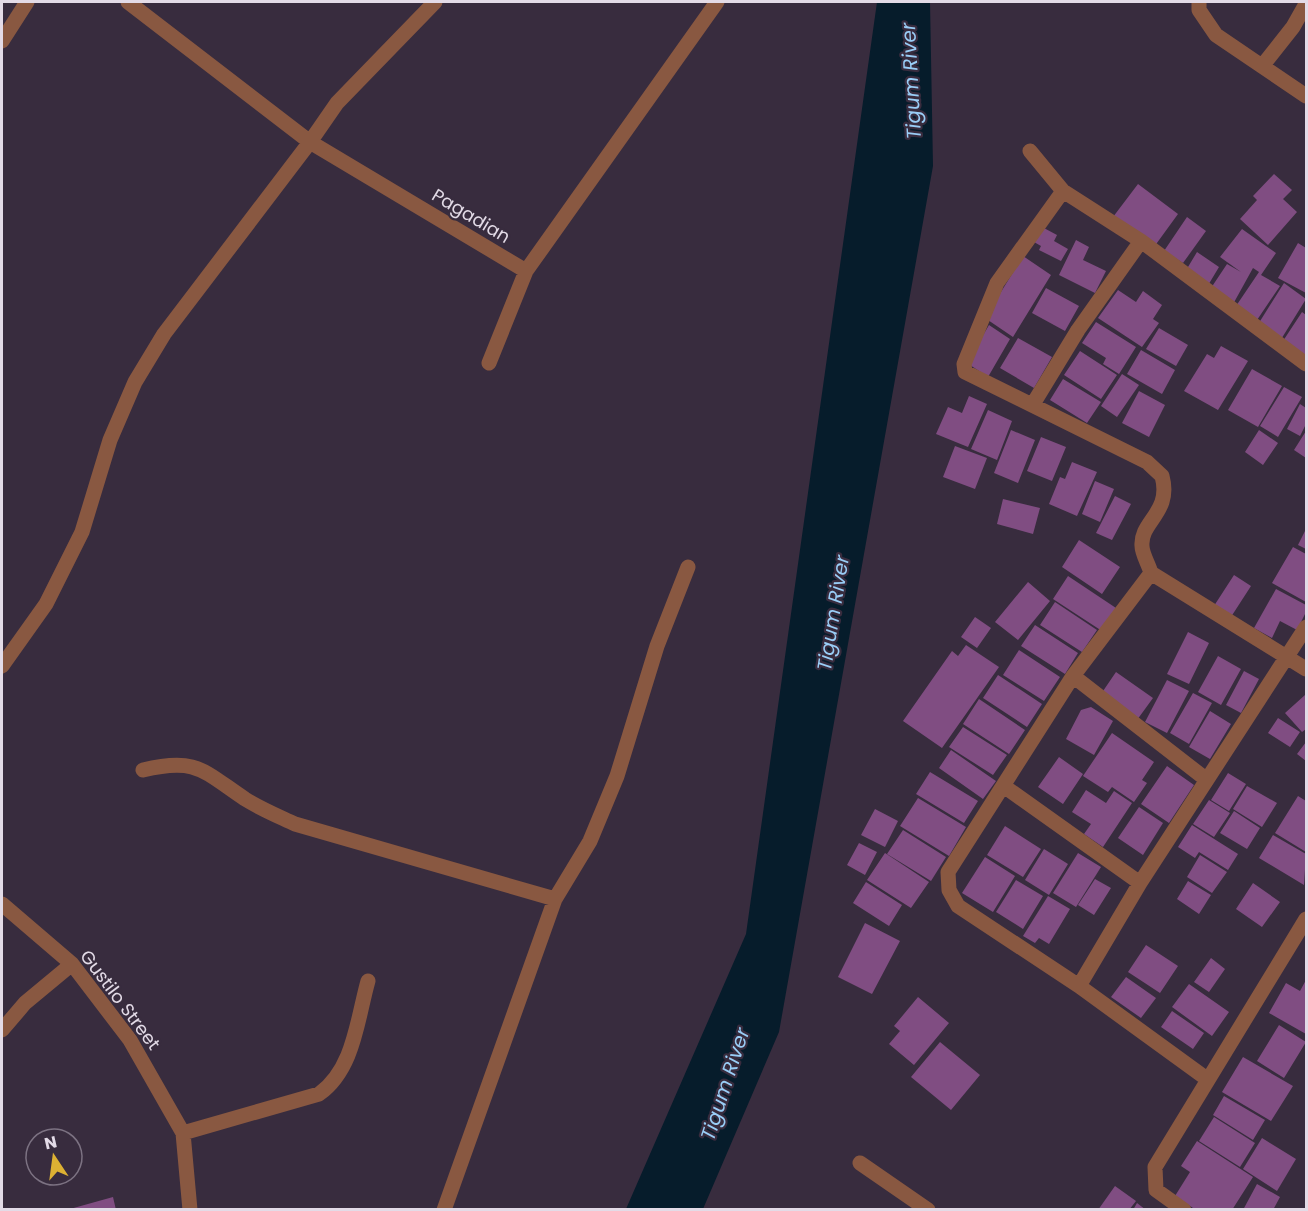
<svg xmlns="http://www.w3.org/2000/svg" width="1308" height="1211" viewBox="0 0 1308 1211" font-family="Poppins,sans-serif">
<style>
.water{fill:#061c2b}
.building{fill:#804d82}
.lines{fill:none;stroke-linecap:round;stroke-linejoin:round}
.minor{stroke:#895841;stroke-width:15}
.labels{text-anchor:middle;stroke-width:4.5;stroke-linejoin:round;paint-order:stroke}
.street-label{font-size:18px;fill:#e3dbe7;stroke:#382c3e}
.water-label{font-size:20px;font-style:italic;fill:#99cdf6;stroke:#382c3e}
</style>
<rect width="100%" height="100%" fill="#382c3e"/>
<path class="water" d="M877,2H930L933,166L779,1032L703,1209H626L746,934Z"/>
<path class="building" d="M1274,174L1292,190L1283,199L1297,212L1268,245L1240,219L1257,200L1253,196Z
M1138,184L1178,214L1154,247L1113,217Z
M1187,217L1206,231L1183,263L1164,251Z
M1042,227L1057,235L1054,241L1068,249L1061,261L1039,250L1041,246L1034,242Z
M1242,229L1276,253L1261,275L1280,286L1255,323L1234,309L1259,272L1253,268L1232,306L1209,291L1227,264L1241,272L1220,257Z
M1076,240L1089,247L1083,260L1106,271L1095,293L1059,275Z
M1298,243L1306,248V293L1278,278Z
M1197,252L1219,267L1207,287L1185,272Z
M1023,256L1051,275L1013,337L985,318Z
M1284,283L1306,299L1280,341L1257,326Z
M1046,288L1079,306L1065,331L1032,313Z
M1118,290L1136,302L1143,291L1162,305L1153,319L1159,323L1142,347L1098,318Z
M1302,312L1306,315L1305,355L1283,341Z
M1096,322L1136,347L1119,374L1103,364L1106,358L1082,343Z
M989,325L1010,339L988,377L967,363Z
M1159,328L1188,345L1176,366L1146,349Z
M1018,338L1052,357L1034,388L1000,368Z
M1221,346L1248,361L1218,410L1184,391L1207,354L1214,358Z
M1141,350L1175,370L1162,394L1127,374Z
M1080,351L1117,375L1101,399L1064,375Z
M1252,369L1282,386L1258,427L1228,410Z
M1122,374L1139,385L1117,417L1101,406Z
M1063,379L1101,402L1087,423L1050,400Z
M1284,387L1302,397L1278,437L1260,426Z
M1139,391L1165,405L1149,437L1122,423Z
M969,396L987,404L968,447L936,434L948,407L962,413Z
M1300,404L1306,408V424L1300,436L1287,429Z
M988,410L1012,421L997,460L971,449Z
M1011,430L1035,440L1018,483L994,473Z
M1259,430L1278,443L1263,465L1245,452Z
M1306,431V458L1294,450Z
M1041,437L1066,447L1052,481L1027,471Z
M955,446L987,458L975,489L943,477Z
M1072,462L1097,472L1077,516L1049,504L1060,477L1065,479Z
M1095,481L1114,489L1100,522L1082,514Z
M1115,496L1131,504L1112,540L1096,533Z
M1003,499L1040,508L1033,534L997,524Z
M1306,529V549L1298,545Z
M1079,540L1120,567L1102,594L1062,567Z
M1293,547L1306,554V602L1272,583Z
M1234,575L1251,586L1229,620L1212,609Z
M1068,576L1116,608L1102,631L1053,599Z
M1028,582L1050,601L1018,640L995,622Z
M1276,589L1306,605V612L1297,630L1280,621L1272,638L1254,628Z
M1055,602L1097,630L1082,652L1040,625Z
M975,617L991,628L977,648L961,637Z
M1035,625L1078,653L1065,674L1021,646Z
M1188,632L1209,643L1189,684L1167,674Z
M966,645L999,667L942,748L903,721L952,651L958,656Z
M1019,650L1060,677L1044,701L1003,675Z
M1218,656L1241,669L1221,705L1198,692Z
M1244,671L1259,679L1241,713L1226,705Z
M1116,672L1153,698L1137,720L1101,694Z
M998,675L1042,704L1027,727L983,698Z
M1167,680L1189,691L1167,733L1145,722Z
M1193,693L1212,703L1189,744L1170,733Z
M1305,695L1306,729L1302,732L1285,713Z
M979,699L1025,730L1009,754L963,724Z
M1091,707L1113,721L1094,755L1066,739L1081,710Z
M1210,711L1231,724L1210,759L1189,747Z
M1278,718L1300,732L1290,747L1268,733Z
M963,727L1007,755L993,775L949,747Z
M1112,733L1154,762L1142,780L1147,783L1134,802L1112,787L1108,792L1083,776Z
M1306,742V761L1297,754Z
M951,750L996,781L983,799L939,768Z
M1059,757L1083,774L1063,804L1038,787Z
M1167,766L1194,785L1169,823L1141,804Z
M930,772L978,801L964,823L916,794Z
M1228,773L1246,784L1229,811L1211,800Z
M1247,786L1277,803L1262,827L1233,809Z
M1086,790L1106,803L1114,791L1132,803L1103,847L1084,834L1091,824L1072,812Z
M1298,796L1306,801V852L1275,833Z
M918,798L966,827L949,856L900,826Z
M1209,800L1230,813L1214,837L1193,824Z
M1139,807L1163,823L1143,855L1118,838Z
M875,809L898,821L885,847L861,835Z
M1234,811L1260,828L1247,849L1220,833Z
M1192,825L1238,854L1228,870L1199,852L1195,858L1178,847Z
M1005,826L1041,849L1023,877L987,855Z
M903,830L946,857L931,881L887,854Z
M1273,835L1306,854L1304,885L1259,858Z
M859,843L877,852L865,875L847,865Z
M1044,849L1068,864L1049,895L1025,880Z
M885,853L929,882L911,908L867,880Z
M1078,853L1101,867L1076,907L1053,893Z
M1200,855L1227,872L1212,893L1187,877Z
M985,857L1015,876L993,912L962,893Z
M1095,879L1111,888L1094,915L1078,905Z
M1016,880L1043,896L1023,929L996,912Z
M1188,881L1211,895L1199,914L1177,899Z
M866,882L902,905L889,926L853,903Z
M1253,883L1280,902L1262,927L1236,909Z
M1048,896L1070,909L1049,944L1039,938L1035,943L1023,936Z
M865,923L900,941L872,994L838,977Z
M1146,945L1178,966L1160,993L1128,972Z
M1211,958L1225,969L1209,992L1194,982Z
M1126,977L1156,998L1141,1018L1111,997Z
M1306,980V1034L1269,1013L1286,983L1300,991Z
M1189,984L1229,1012L1212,1036L1172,1007Z
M918,997L949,1023L914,1065L889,1044L900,1031L894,1026Z
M1172,1011L1204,1033L1193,1049L1161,1027Z
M1279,1025L1306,1042L1284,1078L1257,1061Z
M940,1042L980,1075L951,1110L911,1077Z
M1243,1057L1293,1086L1271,1121L1222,1092Z
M1224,1096L1265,1120L1253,1140L1213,1115Z
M1214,1117L1255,1143L1240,1167L1199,1141Z
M1262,1138L1296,1159L1277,1191L1243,1169Z
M1197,1141L1253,1177L1232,1210H1196L1175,1196L1190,1172L1181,1166Z
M1257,1184L1280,1197L1273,1210H1243Z
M1115,1186L1136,1201L1129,1210H1098Z
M113,1197L116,1210H71L70,1209Z
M1137,1203L1146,1210H1133Z"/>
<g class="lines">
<path class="minor" d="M128,2L310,142L526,271L717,2
M1199,2V10L1216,35L1306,96
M2,41L27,2
M1263,65L1293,27L1306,4
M1030,151L1063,191
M489,363L526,271
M1033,404L1078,330L1141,241
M1151,573C1149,565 1142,554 1142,546C1140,521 1172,513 1162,476L1147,462L965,372L964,364L997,283L1063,191L1141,241L1306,364
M2,666L46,604L82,532L110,440L135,382L164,334L310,142L337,103L435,2
M1073,676L1207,780
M143,770C197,757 203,771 245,799C261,809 278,816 295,824L555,899
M1005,787L1140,883
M2,904L72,964L130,1040L183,1133L190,1210
M1079,986L1140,883L1306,627
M2,1030L25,1003L72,964
M1207,1079L1079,986L958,906L949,890L948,872L1073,676L1151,573L1306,669
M183,1133L319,1094C354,1069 357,1020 368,981
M860,1163L928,1210
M444,1210L555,899L590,841L617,776L657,646L688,567
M1184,1210L1156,1190L1155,1167L1306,919"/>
</g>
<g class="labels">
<g class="street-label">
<text transform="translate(471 216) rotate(31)" y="6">Pagadian</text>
<text transform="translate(120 1000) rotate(53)" y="6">Gustilo Street</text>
</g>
<g class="water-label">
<text transform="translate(911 81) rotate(-93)" y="7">Tigum River</text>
<text transform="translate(833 613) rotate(-81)" y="7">Tigum River</text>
<text transform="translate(725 1084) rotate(-72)" y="7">Tigum River</text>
</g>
</g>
<rect width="1308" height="1211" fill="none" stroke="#e3dbe7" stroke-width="6"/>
<g transform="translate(54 1157) rotate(347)"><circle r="28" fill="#382c3e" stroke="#7c7282" stroke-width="1.5"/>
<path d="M0-4.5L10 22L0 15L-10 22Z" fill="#ddb133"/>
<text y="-9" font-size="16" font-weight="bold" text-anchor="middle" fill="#e3dbe7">N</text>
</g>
</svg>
